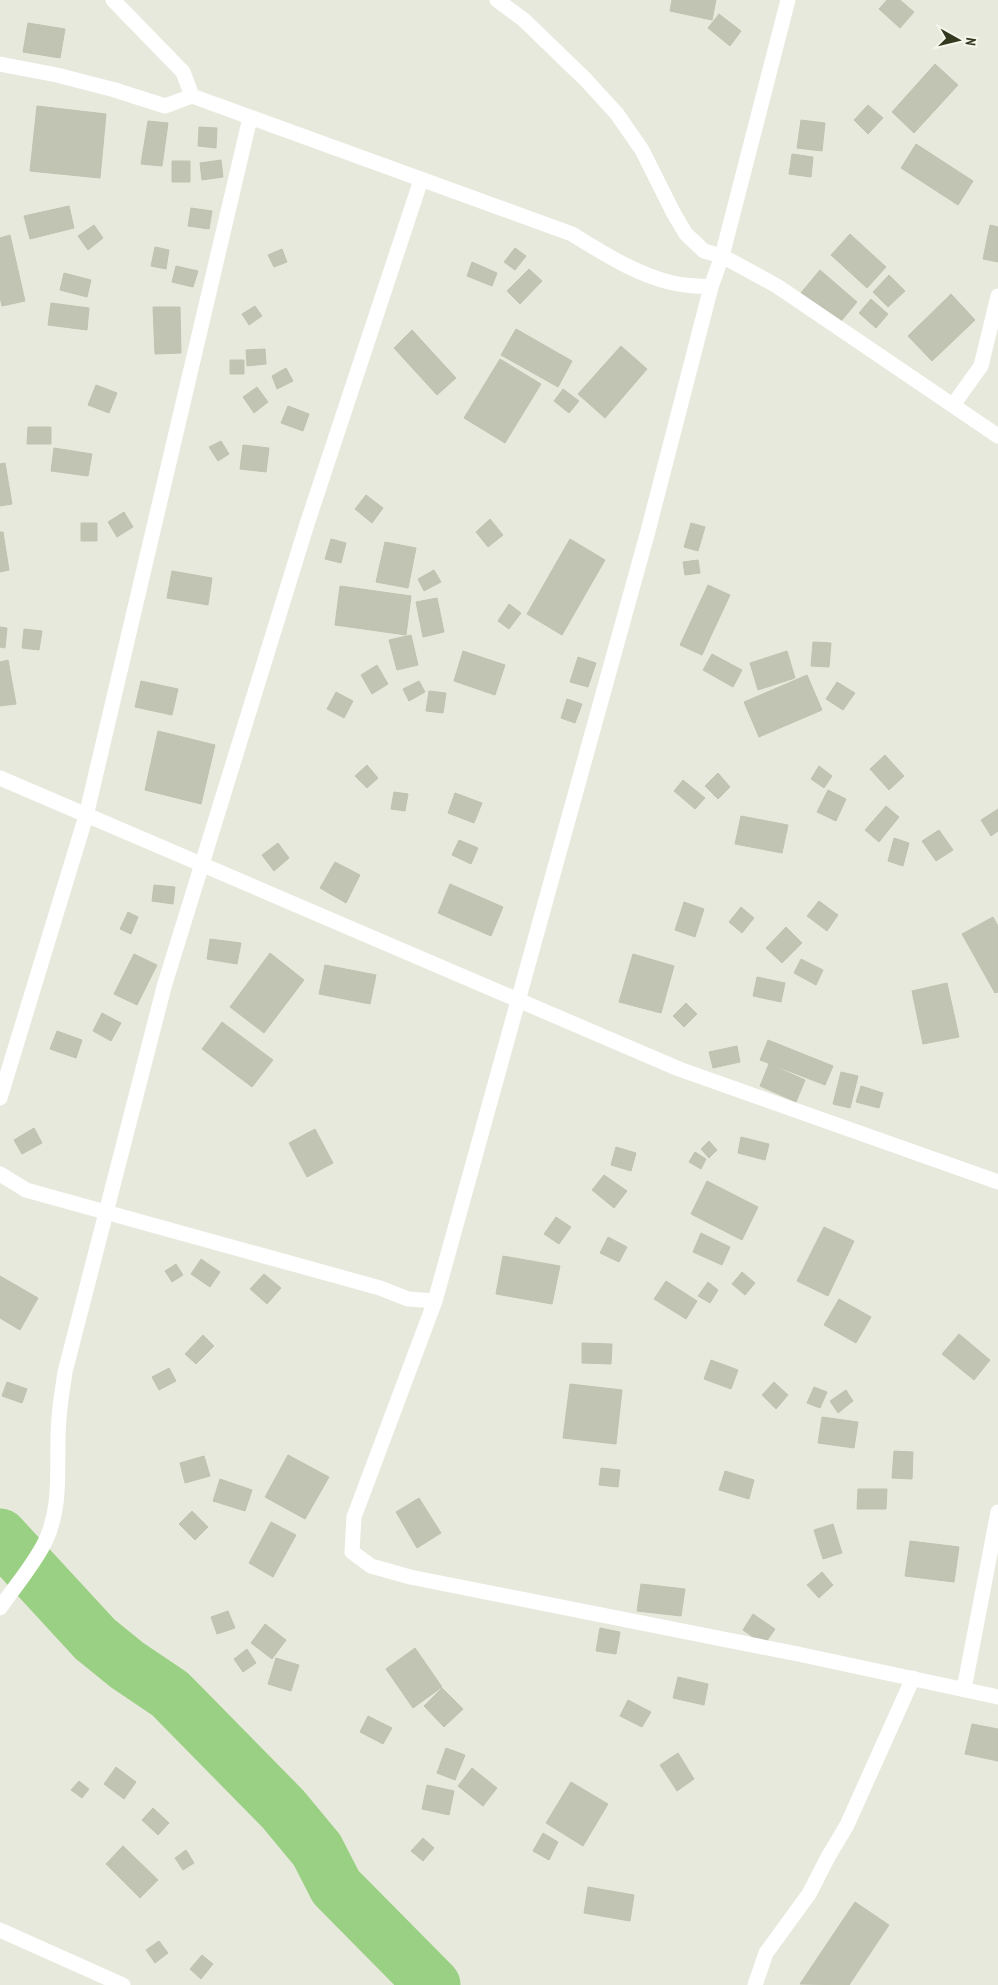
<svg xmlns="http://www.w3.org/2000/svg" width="998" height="1985" viewBox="0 0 998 1985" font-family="'PT Sans Narrow',sans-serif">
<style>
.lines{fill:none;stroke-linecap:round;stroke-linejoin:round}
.river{stroke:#9ad083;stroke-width:55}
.building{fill:#c2c4b3;stroke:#c0c3b0}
.service{stroke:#fff;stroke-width:15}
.minor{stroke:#fff;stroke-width:15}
</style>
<rect width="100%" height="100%" fill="#e8e9dd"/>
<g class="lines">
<path class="river" d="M0,1536L95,1639L127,1665L170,1694L283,1809L317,1850L336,1887L433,1985"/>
</g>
<path class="building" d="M672,0H716L712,20L670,11Z
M887,0H900L914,12L900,28L879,9Z
M719,14L741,31L730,46L708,28Z
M28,23L65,29L60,58L23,52Z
M935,64L958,85L914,133L892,112Z
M868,105L883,118L868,134L854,120Z
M37,106L106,114L100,178L30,171Z
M801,120L825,123L822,151L797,148Z
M148,121L168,123L162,166L141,164Z
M199,127L217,128L216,148L198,146Z
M916,144L973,181L958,205L901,168Z
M792,154L813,157L811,177L789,174Z
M221,160L223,177L202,180L200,163Z
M172,161H190V182H172Z
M69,206L74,228L30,239L24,216Z
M191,208L212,211L209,229L188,226Z
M94,225L103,238L88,250L78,236Z
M990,225L998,227V262L983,259Z
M850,234L886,267L867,288L831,255Z
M10,235L25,301L2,306L0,297V238Z
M155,247L169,250L166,269L151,266Z
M515,248L526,256L515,270L504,262Z
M282,249L287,262L274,267L268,255Z
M472,262L497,273L492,286L467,276Z
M176,266L198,271L193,287L172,282Z
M529,269L542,281L520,304L507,291Z
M820,270L857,302L832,332L795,300Z
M64,273L91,280L87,297L60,290Z
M889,275L905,291L888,307L873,292Z
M951,294L975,320L932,361L908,336Z
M871,299L888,314L876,328L859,313Z
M51,303L89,308L87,330L48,325Z
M255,306L262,316L249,325L242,314Z
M153,307H180L181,353L155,354Z
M516,329L572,361L558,387L501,355Z
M412,330L456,378L437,395L394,348Z
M621,346L647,369L605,418L578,394Z
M265,349L266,364L247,366L246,350Z
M500,359L541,384L505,443L464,418Z
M230,360H244V374H230Z
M286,368L293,381L277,389L272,376Z
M96,385L117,393L109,413L88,405Z
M257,387L268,402L254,413L243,397Z
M563,389L579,401L569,413L554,401Z
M288,406L309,414L303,431L281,423Z
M28,427H51V444H27Z
M221,441L229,454L218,461L209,447Z
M243,445L269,448L266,472L240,469Z
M54,448L92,454L88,476L51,471Z
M5,463L12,504L0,506V464Z
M366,495L383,508L372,523L355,509Z
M124,512L133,527L117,537L108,522Z
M490,519L503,535L488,547L476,532Z
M81,523H97V541H81Z
M691,523L705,527L698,551L684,547Z
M0,532H3L9,570L0,572Z
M331,539L346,543L341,563L325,559Z
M570,539L605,560L562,635L527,614Z
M385,542L416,548L408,588L376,582Z
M698,560L700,573L685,575L683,562Z
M434,570L441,582L424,591L418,579Z
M172,571L212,578L208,605L167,598Z
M708,585L730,595L702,655L680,645Z
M340,586L411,596L406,635L335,625Z
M437,598L444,632L423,637L416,602Z
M509,604L521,613L509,629L498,621Z
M0,627L7,628L5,648L0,647Z
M24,629L42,631L39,650L22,648Z
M411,635L418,665L397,670L389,640Z
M813,642L831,643L829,667L811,666Z
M463,651L505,665L495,695L454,681Z
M787,651L795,678L758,690L750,663Z
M712,654L742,670L733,687L703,670Z
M578,657L596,663L588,687L570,682Z
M8,660L16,704L0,706V662Z
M377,665L388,684L372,694L361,675Z
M807,675L822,710L759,737L744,702Z
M141,681L178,689L172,715L135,707Z
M419,681L425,692L409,701L403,689Z
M837,682L855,693L843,710L826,699Z
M429,691L446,693L443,713L426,711Z
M336,692L353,701L344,718L327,709Z
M567,699L582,704L575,723L561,718Z
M158,731L215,745L201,804L145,790Z
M885,755L904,776L889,790L870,769Z
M367,765L378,778L367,788L355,776Z
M819,766L832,776L824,788L811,779Z
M718,773L730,787L718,799L705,786Z
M683,780L705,798L695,809L674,791Z
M828,790L846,799L836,821L817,812Z
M394,792L408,794L405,811L391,809Z
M455,793L482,803L474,823L448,813Z
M886,806L899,817L879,842L865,830Z
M998,809V831L991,836L981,820Z
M741,816L788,825L782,853L735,844Z
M939,830L953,850L936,861L922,841Z
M894,838L909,843L903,866L888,861Z
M459,840L478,848L471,864L452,855Z
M278,843L289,858L274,871L262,855Z
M335,862L360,875L346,903L320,888Z
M450,884L503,907L491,936L438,913Z
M154,885L175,887L173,904L152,901Z
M819,901L838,915L827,931L807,916Z
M684,902L704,909L695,937L675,930Z
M741,907L754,918L742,933L729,922Z
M128,912L138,917L131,934L120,929Z
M993,917L998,926V992L995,993L962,934Z
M786,927L802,943L782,963L766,948Z
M210,939L241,943L237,964L207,959Z
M270,953L304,980L264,1033L230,1007Z
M134,954L157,965L137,1005L114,994Z
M633,954L674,966L661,1013L619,1002Z
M801,959L823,970L816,985L794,973Z
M325,965L376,975L370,1004L319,994Z
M757,977L785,983L781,1002L753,996Z
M947,983L959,1037L923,1044L912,991Z
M686,1003L697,1014L684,1027L673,1016Z
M102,1013L121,1023L111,1041L93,1031Z
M222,1022L273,1060L252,1087L202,1049Z
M57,1031L82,1040L76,1058L50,1049Z
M768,1040L833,1066L825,1085L760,1060Z
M737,1046L740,1062L713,1068L709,1052Z
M769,1064L805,1080L796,1102L760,1086Z
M841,1072L858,1076L850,1108L833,1104Z
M861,1086L883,1093L879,1108L856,1102Z
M34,1128L42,1143L22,1154L14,1140Z
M315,1129L333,1163L307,1177L289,1143Z
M741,1137L769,1144L765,1160L738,1153Z
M709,1141L717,1150L709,1158L701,1149Z
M616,1147L636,1153L631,1171L611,1165Z
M695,1152L706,1159L701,1169L689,1162Z
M604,1175L627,1191L614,1208L592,1190Z
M707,1181L758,1207L742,1240L691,1214Z
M556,1217L571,1227L559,1244L544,1234Z
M824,1227L854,1241L828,1296L797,1281Z
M701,1233L730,1247L722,1265L693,1252Z
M608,1237L627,1247L619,1262L600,1253Z
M503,1256L560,1266L552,1304L496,1294Z
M201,1259L220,1272L210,1287L191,1274Z
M176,1264L183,1275L172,1282L165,1271Z
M742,1272L755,1283L745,1295L732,1284Z
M264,1274L281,1288L267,1304L250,1289Z
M0,1276L38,1298L20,1330L0,1318Z
M666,1281L697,1301L686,1319L654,1299Z
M708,1282L718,1290L710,1303L698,1296Z
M839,1299L871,1317L856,1343L824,1325Z
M959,1334L990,1360L974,1380L942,1354Z
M203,1335L214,1346L196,1364L185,1354Z
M582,1343L612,1344L611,1364L582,1363Z
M711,1360L738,1370L731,1389L704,1379Z
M169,1368L176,1381L159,1390L152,1377Z
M7,1382L27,1389L22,1403L2,1396Z
M774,1382L788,1395L776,1409L762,1395Z
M570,1384L622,1390L616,1444L563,1438Z
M814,1387L827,1392L820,1408L807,1403Z
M846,1390L853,1401L838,1413L830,1401Z
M822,1417L858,1422L854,1448L818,1443Z
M894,1451L913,1452L912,1479L892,1478Z
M288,1455L329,1477L305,1519L265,1497Z
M204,1456L210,1476L185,1483L180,1463Z
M601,1468L620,1470L618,1487L599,1485Z
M725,1471L754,1480L749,1499L719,1490Z
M220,1479L252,1490L245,1511L213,1501Z
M858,1489H887L886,1509H857Z
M419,1498L441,1533L417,1548L396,1512Z
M192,1511L208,1527L195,1540L179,1524Z
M271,1522L296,1535L273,1577L249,1563Z
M833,1524L842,1553L823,1559L814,1530Z
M910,1541L959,1547L954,1582L905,1576Z
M822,1572L833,1585L819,1598L807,1585Z
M641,1584L685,1589L681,1616L637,1611Z
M228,1611L235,1628L217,1634L211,1617Z
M753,1614L775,1629L764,1645L743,1630Z
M265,1624L286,1640L272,1659L251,1643Z
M600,1628L620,1632L616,1654L596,1651Z
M415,1648L442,1687L413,1708L386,1669Z
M247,1649L256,1663L243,1672L234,1659Z
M276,1658L299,1665L291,1691L268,1684Z
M678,1677L708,1684L704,1705L673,1698Z
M442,1688L463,1709L444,1727L424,1706Z
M628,1700L651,1712L642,1727L620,1716Z
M368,1716L392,1728L383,1744L360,1732Z
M972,1724L998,1729V1761L965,1754Z
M446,1748L465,1755L455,1780L437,1773Z
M678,1753L694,1779L677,1791L660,1765Z
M116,1767L136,1782L124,1799L104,1784Z
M472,1768L497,1788L483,1806L458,1786Z
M79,1781L89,1789L82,1798L71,1790Z
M571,1782L608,1804L583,1846L546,1823Z
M427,1785L454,1791L449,1815L422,1809Z
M153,1808L169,1823L158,1835L142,1820Z
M543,1833L558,1842L549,1860L533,1851Z
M423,1838L434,1848L423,1861L411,1851Z
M123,1846L158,1880L140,1898L106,1864Z
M186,1850L194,1863L183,1870L175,1858Z
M588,1887L634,1895L630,1921L584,1913Z
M855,1902L889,1925L849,1985L800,1984Z
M159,1941L168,1953L155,1963L146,1950Z
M202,1955L213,1964L201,1979L190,1969Z"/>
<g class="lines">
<path class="service" d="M113,0L183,72L192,96
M755,1985L766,1953L809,1894L828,1857L847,1825L913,1678"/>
<path class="minor" d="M497,0L524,20L586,80L617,114L642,150L674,214L686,234L704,251L722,256L777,286L998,436
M788,0L722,256L711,287L648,531L435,1301L354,1517L352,1552L371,1566L410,1577L798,1654L998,1697
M0,64L57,75L115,90L165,106L192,96L572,234C603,253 637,275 673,283C685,286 699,286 711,287
M953,405L981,366L998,296
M0,778L679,1069L998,1182
M0,1098L86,816L250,118
M0,1174L26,1190L380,1288L408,1299L435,1301
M0,1608C15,1586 33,1566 45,1542C64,1503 55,1459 59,1418C60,1402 63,1387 65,1372L164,987L307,524L421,180
M964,1689L998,1512
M0,1930L123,1985"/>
</g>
<g transform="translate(958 40) rotate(98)" stroke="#f6f6ed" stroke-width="4" paint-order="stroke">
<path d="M0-4L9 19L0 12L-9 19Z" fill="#32391f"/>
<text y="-8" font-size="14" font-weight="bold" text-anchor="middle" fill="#32391f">N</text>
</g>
</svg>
